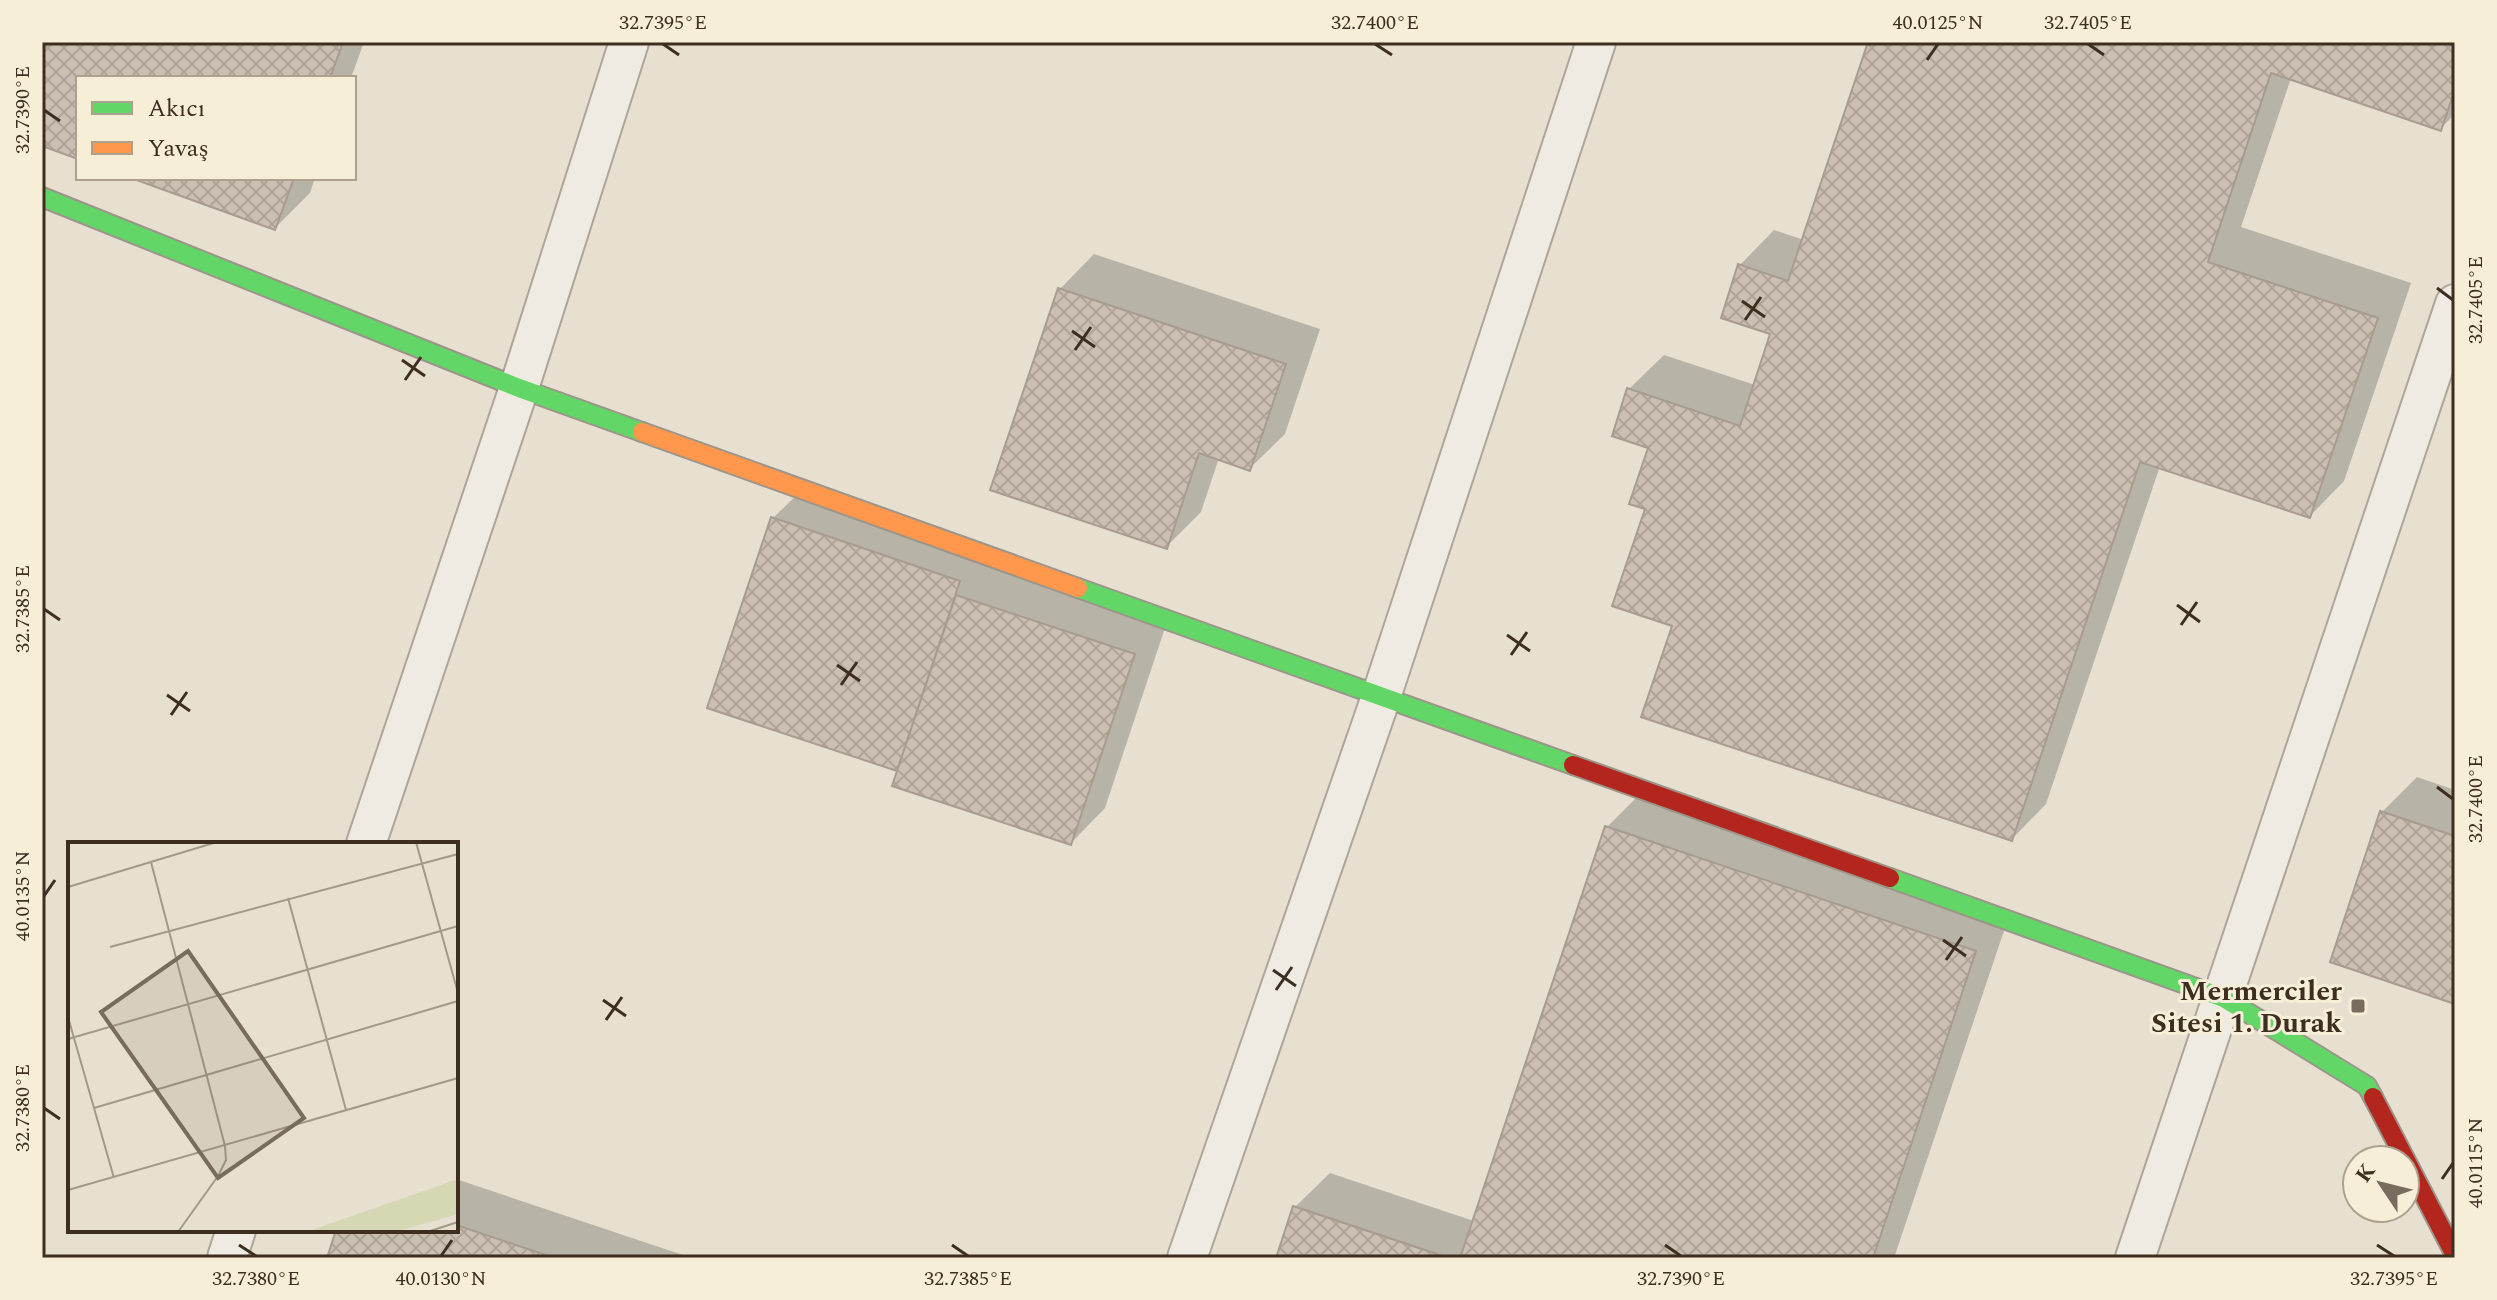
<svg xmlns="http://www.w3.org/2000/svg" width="2497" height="1300" viewBox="0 0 2497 1300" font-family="Spectral,serif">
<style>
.shadow{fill:#0003}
.building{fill:url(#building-cross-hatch);stroke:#a89c90;stroke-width:2}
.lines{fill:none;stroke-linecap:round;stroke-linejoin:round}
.lane-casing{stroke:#ada599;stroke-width:42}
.fast-casing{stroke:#9c958a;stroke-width:22}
.slow-casing{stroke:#9c958a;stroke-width:22}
.jam-casing{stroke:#9c958a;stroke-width:22}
.lane{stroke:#efebe3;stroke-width:38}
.fast{stroke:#63d668;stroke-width:18}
.slow{stroke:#ff974d;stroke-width:18}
.jam{stroke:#b3261e;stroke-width:18}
.ticks{fill:none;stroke:#3d2e20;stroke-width:3}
.poi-dot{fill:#786c5e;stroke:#f7eed8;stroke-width:3}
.labels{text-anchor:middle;stroke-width:6;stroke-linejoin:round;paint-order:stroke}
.poi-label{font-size:28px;font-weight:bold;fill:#3d2e20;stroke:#f7eed8;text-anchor:end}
.inset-road{fill:none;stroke:#a3998a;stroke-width:2}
.view{fill:#786c5e;fill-opacity:0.15;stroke:#786c5e;stroke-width:4}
.inset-edge{fill:none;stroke:#3d2e20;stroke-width:4}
.neatline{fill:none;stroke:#3d2e20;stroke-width:3}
.ticks-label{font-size:20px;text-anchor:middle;fill:#3d2e20}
</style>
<defs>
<pattern id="building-cross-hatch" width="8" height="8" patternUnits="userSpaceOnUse" patternTransform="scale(2)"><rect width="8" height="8" fill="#cbbfb2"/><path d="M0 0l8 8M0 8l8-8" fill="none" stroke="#afa499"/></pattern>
</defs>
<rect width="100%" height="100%" fill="#e7e0d1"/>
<path class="shadow" d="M42,42H364L351,78H78V157L42,144Z
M1871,42H2455V114L2441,128L2291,78L2241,227L2411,283L2344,481L2310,516L2160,466L2046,804L2012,839L1675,625L1648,508L1651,446L1629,389L1664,355L1755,385L1773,333L1740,265L1774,230L1804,240Z
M137,178H315L310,193L275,228Z
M1094,254L1320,329L1285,434L1250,468L1219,458L1201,512L1166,547L1060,289Z
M808,484L1168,619L1105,808L1071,843L900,770L709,706L773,518Z
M2417,777L2455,790V1002L2333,961L2382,812Z
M1641,793L2009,916L1894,1258H1278L1295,1207L1330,1173L1474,1221L1606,828Z
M456,1179L692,1258H329L338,1230H456Z"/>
<path class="building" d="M42,42H343L330,78H78V159L42,146Z
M1868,42H2455V89L2441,131L2271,73L2208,262L2378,318L2310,518L2140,462L2012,841L1641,717L1672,626L1612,606L1645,509L1629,504L1648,448L1612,436L1627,388L1740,426L1770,334L1721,318L1738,264L1788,281Z
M131,178H294L275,230Z
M1058,288L1286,364L1250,471L1199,453L1167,549L990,490Z
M771,517L960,581L897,771L707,708Z
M956,595L1135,654L1071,845L892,786Z
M2380,811L2455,836V1004L2330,962Z
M1605,826L1976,951L1873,1258H1460Z
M1293,1206L1449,1258H1276Z
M456,1225L555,1258H327L336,1230H456Z"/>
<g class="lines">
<defs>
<path id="lane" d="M366,844L519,388L629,42
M227,1258L236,1230
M1187,1258L1381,697L1596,42
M2135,1258L2455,304"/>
<path id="fast" d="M42,197L519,388L642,432
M1078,588L1573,765
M1890,878L2224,998L2367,1086L2373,1097"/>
<path id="slow" d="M642,432L1078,588"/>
<path id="jam" d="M1573,765L1890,878
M2373,1097L2455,1255"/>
</defs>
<use href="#lane" class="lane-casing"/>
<use href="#fast" class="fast-casing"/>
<use href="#slow" class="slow-casing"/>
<use href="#jam" class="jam-casing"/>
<use href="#lane" class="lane"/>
<use href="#fast" class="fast"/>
<use href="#slow" class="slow"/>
<use href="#jam" class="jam"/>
</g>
<path class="ticks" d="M663,44L679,55M1375,44L1392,55M2088,44L2104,55M1927,60L1938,44M44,110L60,121M2437,288L2453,300M1742,301L1765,317M1745,320L1761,297M1072,331L1095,347M1075,350L1091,327M402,360L425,376M405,380L421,357M2177,605L2200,622M44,609L60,620M2181,625L2197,602M1507,635L1530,651M1511,655L1527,632M837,665L860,681M841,685L857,662M167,695L190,711M171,715L187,692M2437,787L2453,799M44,896L55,880M1943,940L1966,956M1946,960L1962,937M1273,970L1296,986M1276,990L1292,967M603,1000L626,1016M606,1020L622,997M44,1108L60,1119M2442,1179L2453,1163M239,1245L256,1256M952,1245L968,1256M1665,1245L1681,1256M2377,1245L2394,1256M441,1256L452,1240"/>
<rect class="poi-dot" x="2350" y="998" width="16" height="16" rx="4"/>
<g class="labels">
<g class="poi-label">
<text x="2342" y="1000">Mermerciler<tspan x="2342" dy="32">Sitesi 1. Durak</tspan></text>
</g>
</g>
<g transform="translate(68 842)">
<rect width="390" height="390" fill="#e7e0d1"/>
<path d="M390,337V372L331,389L238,390Z" fill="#d6d7b3"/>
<path class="inset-road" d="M348,0L390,151M83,20L157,304L158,318L150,334L110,390M0,45L149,0M220,56L278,268M42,105L390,12M0,175L46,336M0,197L390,84M26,266L390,159M0,348L390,236M359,390L390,380"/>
<path class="view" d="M120,109L236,276L150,336L33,170Z"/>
<rect width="390" height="390" class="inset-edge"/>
</g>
<rect width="2497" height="1300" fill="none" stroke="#f7eed8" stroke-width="88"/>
<rect x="76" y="76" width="280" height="104" fill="#f7eed8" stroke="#ada18e" stroke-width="2"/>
<rect x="92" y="102" width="40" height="12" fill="#63d668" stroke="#ada18e" stroke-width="2"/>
<text x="148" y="116" font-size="24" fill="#3d2e20">Akıcı</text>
<rect x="92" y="142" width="40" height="12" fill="#ff974d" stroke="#ada18e" stroke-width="2"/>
<text x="148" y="156" font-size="24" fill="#3d2e20">Yavaş</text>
<g transform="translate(2381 1184) rotate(305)"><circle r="38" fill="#f7eed8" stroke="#ada18e" stroke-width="2"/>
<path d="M0-6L14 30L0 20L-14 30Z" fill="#786c5e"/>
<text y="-12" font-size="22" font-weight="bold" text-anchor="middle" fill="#3d2e20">K</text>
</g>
<rect x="44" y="44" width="2409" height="1212" class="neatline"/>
<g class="ticks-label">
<text x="663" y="29">32.7395°E</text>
<text x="1375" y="29">32.7400°E</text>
<text x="1938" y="29">40.0125°N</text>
<text x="2088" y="29">32.7405°E</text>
<text transform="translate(22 110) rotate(-90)" y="7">32.7390°E</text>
<text transform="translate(2475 300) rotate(-90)" y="7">32.7405°E</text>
<text transform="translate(22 609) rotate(-90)" y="7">32.7385°E</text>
<text transform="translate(2475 799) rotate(-90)" y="7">32.7400°E</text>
<text transform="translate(22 896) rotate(-90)" y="7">40.0135°N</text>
<text transform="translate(22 1108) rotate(-90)" y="7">32.7380°E</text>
<text transform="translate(2475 1163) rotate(-90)" y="7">40.0115°N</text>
<text x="256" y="1285">32.7380°E</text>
<text x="441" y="1285">40.0130°N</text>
<text x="968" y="1285">32.7385°E</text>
<text x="1681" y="1285">32.7390°E</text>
<text x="2394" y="1285">32.7395°E</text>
</g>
</svg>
